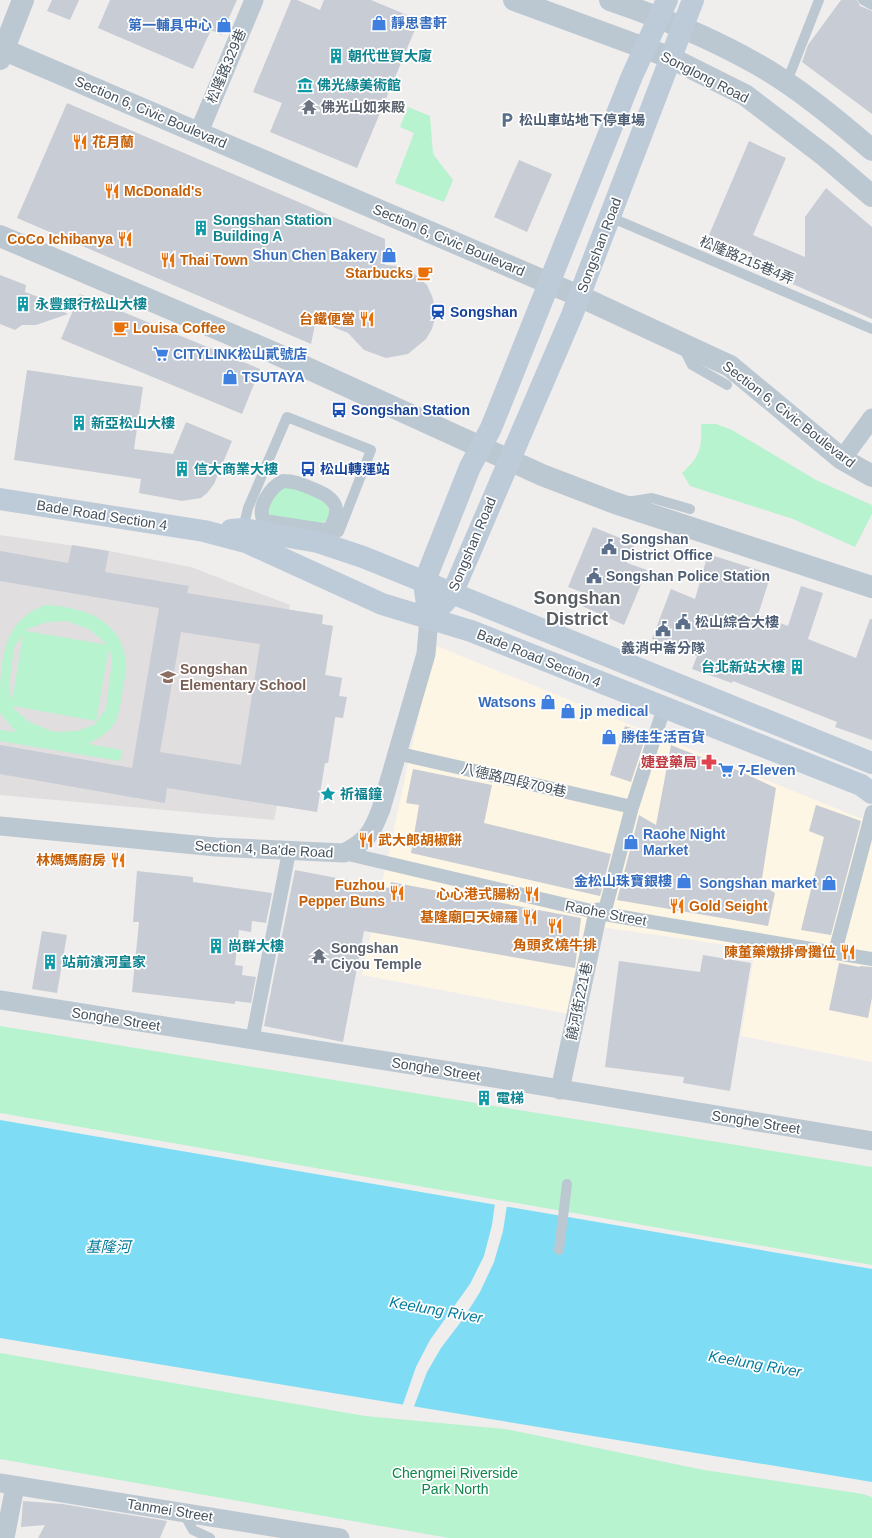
<svg xmlns="http://www.w3.org/2000/svg" width="872" height="1538" viewBox="0 0 872 1538" font-family="Helvetica,'Noto Sans TC',sans-serif">
<style>
.commercial{fill:#fef6e4}
.education{fill:#e1dedf}
.green{fill:#b6f3ce;fill-rule:evenodd}
.water{fill:#7eddf5}
.pier{fill:#f0eded}
.building{fill:#c8ccd4;fill-rule:evenodd}
.lines{fill:none;stroke-linecap:round;stroke-linejoin:round}
.service{stroke:#bcc8d1;stroke-width:10}
.pedestrian{stroke:#bcc8d1;stroke-width:14}
.minor{stroke:#bcc8d1;stroke-width:19}
.tertiary{stroke:#bcc8d1;stroke-width:22}
.secondary{stroke:#bdcbd9;stroke-width:22}
.labels{text-anchor:middle;stroke-width:3.5;stroke-linejoin:round;paint-order:stroke}
.shop-label{font-size:14px;font-weight:bold;fill:#366cbe;stroke:#fff;text-anchor:start}
.culture-label{font-size:14px;font-weight:bold;fill:#0d838f;stroke:#fff;text-anchor:start}
.street-label{font-size:14px;fill:#44515d;stroke:#fff}
.worship-label{font-size:14px;font-weight:bold;fill:#5b616d;stroke:#fff;text-anchor:start}
.service-label{font-size:14px;font-weight:bold;fill:#4e5e75;stroke:#fff;text-anchor:start}
.food-label{font-size:14px;font-weight:bold;fill:#c56008;stroke:#fff;text-anchor:end}
.transit-label{font-size:14px;font-weight:bold;fill:#164399;stroke:#fff;text-anchor:start}
.education-label{font-size:14px;font-weight:bold;fill:#785e54;stroke:#fff;text-anchor:start}
.health-label{font-size:14px;font-weight:bold;fill:#be3a42;stroke:#fff;text-anchor:end}
.park-label{font-size:14px;fill:#0d8649;stroke:#fff}
.water-label{font-size:15px;font-style:italic;fill:#037b9b;stroke:#fff}
.district-label{font-size:18px;font-weight:bold;fill:#595e63;stroke:#fff}
</style>
<rect width="100%" height="100%" fill="#f0eded"/>
<path class="commercial" d="M434,645L872,823V1062L741,1036L755,949L594,926L569,1014L362,975Z"/>
<path class="education" d="M0,535L109,551L191,567L290,605L289,610L323,615L322,624L333,626L325,675L342,678L328,763H325L277,805L274,820L0,795Z"/>
<path class="green" d="M408,107L430,116L433,154L453,180L444,202L395,183L414,133L400,127Z
M701,424H716L732,430L816,480L872,505V514L855,547L793,519L690,486L682,473C700,456 702,449 701,424Z
M284,487H293L325,500L330,513L326,521L321,523L268,516L266,512L274,495Z
M46,605C84,607 123,620 126,664C127,672 124,680 123,688C118,721 118,728 88,744L122,750L120,761L0,741V730L16,732L0,713C0,666 0,620 46,605ZM67,621L89,629L108,645L26,631L27,629L47,622ZM23,635L12,701L9,687L14,647ZM109,648L112,661L106,709L94,725L77,731L54,732L29,722L13,708V706L96,721Z
M0,1026L872,1167V1265L0,1113Z
M0,1353L365,1416L505,1429L704,1470L863,1494L872,1497V1538H449L0,1459Z"/>
<path class="water" d="M0,1120L872,1269V1482L0,1338Z"/>
<path class="pier" d="M495,1203L507,1205L503,1231L494,1262L480,1292L463,1319L441,1348L427,1372L413,1409L402,1407L416,1367L430,1340L470,1284L484,1256L492,1225Z"/>
<path class="building" d="M52,0H79L70,20L47,11Z
M110,0H237L221,35L211,30L193,69L98,28Z
M291,0H297L320,10L324,0H371L419,20L357,168L270,132L282,103L253,92Z
M841,0H857L860,6L872,11V114L802,62L808,45Z
M67,103L385,239V265L398,266L410,270L427,285L432,296L435,307V318L432,329L426,339L408,354L386,358L364,350L348,333L316,320L311,344L17,218Z
M749,141L786,158L753,235L805,257V217L826,188L872,227V319L747,264L752,253L709,235Z
M519,160L552,174L527,232L494,217Z
M0,275L26,285L25,292L44,299L43,302L68,314L36,325H22L15,330L0,324Z
M80,294L260,369L242,414L61,339Z
M27,370L143,387L134,449L173,454L186,422L232,441L214,484L207,493L201,498L182,501L139,493L141,479L14,460Z
M593,527L635,544L627,563L647,570L624,625L582,606L587,594L568,587Z
M72,545L109,551L105,572L189,586L187,593L323,615L322,624L333,626L325,675L342,678L339,696L347,697L343,718L335,717L328,763H325L317,812L167,788L165,803L0,774V745L132,768L159,608L0,581V551L68,563ZM181,632L260,644L241,765L160,752Z
M708,554L771,574L758,615L788,626L801,586L823,593L808,639L856,658L870,619H872V740L835,727L837,722L733,681L732,683L692,669L697,656L652,639L671,589L695,599Z
M625,726L647,733L631,782L610,775Z
M671,745L728,768V766L776,788L761,885L775,893L768,926L617,900L639,815L656,825Z
M413,769L492,785L484,823L611,854L600,896L411,853L419,805L406,803Z
M816,805L861,821L831,935L801,930L824,837L809,831Z
M295,870L389,888L391,882L581,918L575,968L364,931L343,1042L264,1026Z
M137,871L193,877V882L272,893L266,923L252,921L251,932L239,930L235,965L243,966L242,975L256,977L251,1003L235,1001V1004L132,992L139,922H133Z
M42,931L67,935L57,993L32,989Z
M703,955L751,963L730,1091L683,1083L684,1077L605,1067L619,961L700,972Z
M839,963L860,967V966L872,967V998L868,1018L829,1010Z
M23,1501L62,1504L167,1521L160,1538H38L45,1525L21,1527Z"/>
<g class="lines">
<path class="service" d="M863,0L872,5
M786,84L819,0
M610,217L872,329
M684,349L692,365L727,385
M627,502L652,498L690,509
M243,529L248,508L287,417L371,450L339,532L320,541
M559,1250L567,1184
M183,1512L193,1530L210,1538"/>
<path class="pedestrian" d="M283,481C294,481 302,484 313,489C334,497 344,508 329,529L323,530L264,521C256,507 271,487 283,481Z
M396,753L632,807
M344,853L604,914L872,959
M604,914L632,807L664,708
M835,952L872,812
M252,1041L289,852"/>
<path class="minor" d="M199,132L254,0
M842,459L872,418
M0,826L216,847L344,853C367,841 372,833 381,809L426,654L429,618
M0,1000L488,1077L872,1141
M560,1090L598,912
M0,1483L340,1538
M5,1538L15,1486"/>
<path class="tertiary" d="M514,0L669,57L745,95L825,156L872,196
M610,0C660,17 709,37 755,63C796,86 836,119 872,150
M0,48L579,296L730,366L842,459L872,476
M0,59L23,0
M0,236L272,352L542,475L615,503L872,587"/>
<path class="secondary" d="M0,499L204,531L246,542L382,604L471,631L861,785L872,793
M231,530L243,529L318,542L363,557L872,763
M443,604L452,594L572,315L693,0
M429,618L424,583L470,467L491,428L632,76L667,0"/>
</g>
<defs>
<symbol id="shop-bare" viewBox="-9 -9 18 18"><path d="M-5-2.5h2.3a2.7 3.5 0 0 1 5.4 0H5L5.5 6h-11ZM-1.5-2.5h3a1.5 2.3 0 0 0-3 0Z" fill="#3f7fe0" stroke="#fff" stroke-width="2.5" paint-order="stroke"/></symbol>
<symbol id="building-bare" viewBox="-9 -9 18 18"><path d="M-4-6H4V6H1V3H-1V6H-4ZM-2.5-4.3h1.7v1.8h-1.7ZM.8-4.3h1.7v1.8H.8ZM-2.5-1h1.7V.8h-1.7ZM.8-1h1.7V.8H.8Z" fill="#0f9aa8" stroke="#fff" stroke-width="2.5" paint-order="stroke"/></symbol>
<symbol id="museum-bare" viewBox="-9 -9 18 18"><path d="M0-6L6-3V-2H-6V-3ZM-5-1h2V3h-2ZM-1-1h2V3h-2ZM3-1h2V3H3ZM-6 4H6V6H-6Z" fill="#0f9aa8" stroke="#fff" stroke-width="2.5" paint-order="stroke"/></symbol>
<symbol id="temple-bare" viewBox="-9 -9 18 18"><path d="M0-6L5-2H3V0L6.5 2.5H4V6H1.5V3h-3V6H-4V2.5H-6.5L-3 0V-2H-5Z" fill="#6b7280" stroke="#fff" stroke-width="2.5" paint-order="stroke"/></symbol>
<symbol id="parking-bare" viewBox="-9 -9 18 18"><path d="M-3.5-5.5H1a3.5 3.5 0 0 1 0 7H-1V5.5H-3.5ZM-1-3.4V-.6H.8a1.4 1.4 0 0 0 0-2.8Z" fill="#5c6f8a" stroke="#fff" stroke-width="2.5" paint-order="stroke"/></symbol>
<symbol id="restaurant-bare" viewBox="-9 -9 18 18"><path d="M-5-6h1v4h1v-4h1v4h1v-4h1v5L-1.5 .5V6h-2V.5L-5-1ZM5-6V6H3V1.5H1.5Q1.5-4 5-6Z" fill="#e8710a" stroke="#fff" stroke-width="2.5" paint-order="stroke"/></symbol>
<symbol id="cafe-bare" viewBox="-9 -9 18 18"><path d="M-5.5-4.5H6V0H3Q3 3.5 0 3.5H-2.5Q-5.5 3.5-5.5 0ZM3-3.2v2h1.7v-2ZM-6 4.5H4V6H-6Z" fill="#e8710a" stroke="#fff" stroke-width="2.5" paint-order="stroke"/></symbol>
<symbol id="station-bare" viewBox="-9 -9 18 18"><path d="M-3-6H3Q5-6 5-4V2Q5 4 3 4L4.5 6H3L1.5 4h-3L-3 6H-4.5L-3 4Q-5 4-5 2V-4Q-5-6-3-6ZM-3.5-4v3h7v-3ZM-3.5 1v1.5H-2V1ZM2 1v1.5H3.5V1Z" fill="#1a4fb4" stroke="#fff" stroke-width="2.5" paint-order="stroke"/></symbol>
<symbol id="supermarket-bare" viewBox="-9 -9 18 18"><path d="M-6-5.5h2.5l.6 2H6L4.5 2H-2.5L-4.4-4H-6ZM-1.5 3.2a1.3 1.3 0 1 0 .1 0ZM3 3.2a1.3 1.3 0 1 0 .1 0Z" fill="#3f7fe0" stroke="#fff" stroke-width="2.5" paint-order="stroke"/></symbol>
<symbol id="bus-bare" viewBox="-9 -9 18 18"><path d="M-5-6H5V4H4V6H2V4H-2V6H-4V4H-5ZM-3.5-4V0h7V-4ZM-3.5 1.2v1.5H-2V1.2ZM2 1.2v1.5H3.5V1.2Z" fill="#1a4fb4" stroke="#fff" stroke-width="2.5" paint-order="stroke"/></symbol>
<symbol id="civic-bare" viewBox="-9 -9 18 18"><path d="M-.6-6.5H3V-4.5H.6V-3L4-1V1h2V6H-6V1h2V-1L-.6-3ZM-1.2 2.5V6h2.4V2.5Z" fill="#5c6f8a" stroke="#fff" stroke-width="2.5" paint-order="stroke"/></symbol>
<symbol id="school-bare" viewBox="-9 -9 18 18"><path d="M0-5L7-2L0 1L-7-2ZM-4 1L0 2.5L4 1V4Q0 6-4 4Z" fill="#8d6e63" stroke="#fff" stroke-width="2.5" paint-order="stroke"/></symbol>
<symbol id="pharmacy-bare" viewBox="-9 -9 18 18"><path d="M-2-6h4v4h4v4h-4v4h-4v-4h-4v-4h4Z" fill="#e0444e" stroke="#fff" stroke-width="2.5" paint-order="stroke"/></symbol>
<symbol id="sight-bare" viewBox="-9 -9 18 18"><path d="M0-6L1.8-2.2L6-1.7L2.9 1.2L3.7 5.4L0 3.3L-3.7 5.4L-2.9 1.2L-6-1.7L-1.8-2.2Z" fill="#0f9aa8" stroke="#fff" stroke-width="2.5" paint-order="stroke"/></symbol>
</defs>
<g fill-rule="evenodd">
<use href="#shop-bare" x="368" y="12" width="22" height="22"/>
<use href="#shop-bare" x="213" y="14" width="22" height="22"/>
<use href="#building-bare" x="325" y="45" width="22" height="22"/>
<use href="#museum-bare" x="294" y="74" width="22" height="22"/>
<use href="#temple-bare" x="298" y="96" width="22" height="22"/>
<use href="#parking-bare" x="496" y="109" width="22" height="22"/>
<use href="#restaurant-bare" x="69" y="131" width="22" height="22"/>
<use href="#restaurant-bare" x="101" y="180" width="22" height="22"/>
<use href="#building-bare" x="190" y="217" width="22" height="22"/>
<use href="#restaurant-bare" x="114" y="228" width="22" height="22"/>
<use href="#shop-bare" x="378" y="244" width="22" height="22"/>
<use href="#restaurant-bare" x="157" y="249" width="22" height="22"/>
<use href="#cafe-bare" x="414" y="262" width="22" height="22"/>
<use href="#building-bare" x="12" y="293" width="22" height="22"/>
<use href="#station-bare" x="427" y="301" width="22" height="22"/>
<use href="#restaurant-bare" x="356" y="308" width="22" height="22"/>
<use href="#cafe-bare" x="110" y="317" width="22" height="22"/>
<use href="#supermarket-bare" x="150" y="343" width="22" height="22"/>
<use href="#shop-bare" x="219" y="366" width="22" height="22"/>
<use href="#bus-bare" x="328" y="399" width="22" height="22"/>
<use href="#building-bare" x="68" y="412" width="22" height="22"/>
<use href="#building-bare" x="171" y="458" width="22" height="22"/>
<use href="#bus-bare" x="297" y="458" width="22" height="22"/>
<use href="#civic-bare" x="598" y="536" width="22" height="22"/>
<use href="#civic-bare" x="583" y="565" width="22" height="22"/>
<use href="#civic-bare" x="672" y="611" width="22" height="22"/>
<use href="#civic-bare" x="652" y="618" width="22" height="22"/>
<use href="#building-bare" x="786" y="656" width="22" height="22"/>
<use href="#school-bare" x="157" y="666" width="22" height="22"/>
<use href="#shop-bare" x="537" y="691" width="22" height="22"/>
<use href="#shop-bare" x="557" y="700" width="22" height="22"/>
<use href="#shop-bare" x="598" y="726" width="22" height="22"/>
<use href="#pharmacy-bare" x="698" y="751" width="22" height="22"/>
<use href="#supermarket-bare" x="715" y="759" width="22" height="22"/>
<use href="#sight-bare" x="317" y="783" width="22" height="22"/>
<use href="#restaurant-bare" x="355" y="829" width="22" height="22"/>
<use href="#shop-bare" x="620" y="831" width="22" height="22"/>
<use href="#restaurant-bare" x="107" y="849" width="22" height="22"/>
<use href="#shop-bare" x="673" y="870" width="22" height="22"/>
<use href="#shop-bare" x="818" y="872" width="22" height="22"/>
<use href="#restaurant-bare" x="386" y="882" width="22" height="22"/>
<use href="#restaurant-bare" x="521" y="883" width="22" height="22"/>
<use href="#restaurant-bare" x="666" y="895" width="22" height="22"/>
<use href="#restaurant-bare" x="519" y="906" width="22" height="22"/>
<use href="#restaurant-bare" x="544" y="915" width="22" height="22"/>
<use href="#building-bare" x="205" y="935" width="22" height="22"/>
<use href="#restaurant-bare" x="837" y="941" width="22" height="22"/>
<use href="#temple-bare" x="308" y="945" width="22" height="22"/>
<use href="#building-bare" x="39" y="951" width="22" height="22"/>
<use href="#building-bare" x="473" y="1087" width="22" height="22"/>
</g>
<g class="labels">
<g class="shop-label">
<text x="391" y="28">靜思書軒</text>
<text x="212" y="30" text-anchor="end">第一輔具中心</text>
<text x="377" y="260" text-anchor="end">Shun Chen Bakery</text>
<text x="173" y="359">CITYLINK松山貳號店</text>
<text x="242" y="382">TSUTAYA</text>
<text x="536" y="707" text-anchor="end">Watsons</text>
<text x="580" y="716">jp medical</text>
<text x="621" y="742">勝佳生活百貨</text>
<text x="738" y="775">7-Eleven</text>
<text x="643" y="839">Raohe Night<tspan x="643" dy="16">Market</tspan></text>
<text x="672" y="886" text-anchor="end">金松山珠寶銀樓</text>
<text x="817" y="888" text-anchor="end">Songshan market</text>
</g>
<g class="culture-label">
<text x="348" y="61">朝代世貿大廈</text>
<text x="317" y="90">佛光緣美術館</text>
<text x="213" y="225">Songshan Station<tspan x="213" dy="16">Building A</tspan></text>
<text x="35" y="309">永豐銀行松山大樓</text>
<text x="91" y="428">新亞松山大樓</text>
<text x="194" y="474">信大商業大樓</text>
<text x="785" y="672" text-anchor="end">台北新站大樓</text>
<text x="340" y="799">祈福鐘</text>
<text x="228" y="951">尚群大樓</text>
<text x="62" y="967">站前濱河皇家</text>
<text x="496" y="1103">電梯</text>
</g>
<g class="street-label">
<text transform="translate(226 66) rotate(-67)" y="5">松隆路329巷</text>
<text transform="translate(705 77) rotate(27)" y="5">Songlong Road</text>
<text transform="translate(151 112) rotate(23)" y="5">Section 6, Civic Boulevard</text>
<text transform="translate(449 240) rotate(23)" y="5">Section 6, Civic Boulevard</text>
<text transform="translate(599 245) rotate(-69)" y="5">Songshan Road</text>
<text transform="translate(747 260) rotate(23)" y="5">松隆路215巷4弄</text>
<text transform="translate(789 414) rotate(38)" y="5">Section 6, Civic Boulevard</text>
<text transform="translate(102 515) rotate(9)" y="5">Bade Road Section 4</text>
<text transform="translate(472 544) rotate(-67)" y="5">Songshan Road</text>
<text transform="translate(539 658) rotate(22)" y="5">Bade Road Section 4</text>
<text transform="translate(514 780) rotate(13)" y="5">八德路四段709巷</text>
<text transform="translate(264 849) rotate(3)" y="5">Section 4, Ba'de Road</text>
<text transform="translate(606 913) rotate(11)" y="5">Raohe Street</text>
<text transform="translate(579 1001) rotate(-78)" y="5">饒河街221巷</text>
<text transform="translate(116 1019) rotate(9)" y="5">Songhe Street</text>
<text transform="translate(436 1069) rotate(9)" y="5">Songhe Street</text>
<text transform="translate(756 1122) rotate(9)" y="5">Songhe Street</text>
<text transform="translate(170 1510) rotate(9)" y="5">Tanmei Street</text>
</g>
<g class="worship-label">
<text x="321" y="112">佛光山如來殿</text>
<text x="331" y="953">Songshan<tspan x="331" dy="16">Ciyou Temple</tspan></text>
</g>
<g class="service-label">
<text x="519" y="125">松山車站地下停車場</text>
<text x="621" y="544">Songshan<tspan x="621" dy="16">District Office</tspan></text>
<text x="606" y="581">Songshan Police Station</text>
<text x="695" y="627">松山綜合大樓</text>
<text x="663" y="653" text-anchor="middle">義消中崙分隊</text>
</g>
<g class="food-label">
<text x="92" y="147" text-anchor="start">花月蘭</text>
<text x="124" y="196" text-anchor="start">McDonald's</text>
<text x="113" y="244">CoCo Ichibanya</text>
<text x="180" y="265" text-anchor="start">Thai Town</text>
<text x="413" y="278">Starbucks</text>
<text x="355" y="324">台鐵便當</text>
<text x="133" y="333" text-anchor="start">Louisa Coffee</text>
<text x="378" y="845" text-anchor="start">武大郎胡椒餅</text>
<text x="106" y="865">林媽媽廚房</text>
<text x="385" y="890">Fuzhou<tspan x="385" dy="16">Pepper Buns</tspan></text>
<text x="520" y="899">心心港式腸粉</text>
<text x="689" y="911" text-anchor="start">Gold Seight</text>
<text x="518" y="922">基隆廟口天婦羅</text>
<text x="555" y="950" text-anchor="middle">角頭炙燒牛排</text>
<text x="836" y="957">陳董藥燉排骨攤位</text>
</g>
<g class="transit-label">
<text x="450" y="317">Songshan</text>
<text x="351" y="415">Songshan Station</text>
<text x="320" y="474">松山轉運站</text>
</g>
<g class="education-label">
<text x="180" y="674">Songshan<tspan x="180" dy="16">Elementary School</tspan></text>
</g>
<g class="health-label">
<text x="697" y="767">婕登藥局</text>
</g>
<g class="park-label">
<text x="455" y="1478">Chengmei Riverside<tspan x="455" dy="16">Park North</tspan></text>
</g>
<g class="water-label">
<text x="108" y="1252">基隆河</text>
<text transform="translate(436 1310) rotate(10)" y="5">Keelung River</text>
<text transform="translate(755 1364) rotate(10)" y="5">Keelung River</text>
</g>
<g class="district-label">
<text x="577" y="604">Songshan<tspan x="577" dy="21">District</tspan></text>
</g>
</g>
</svg>
